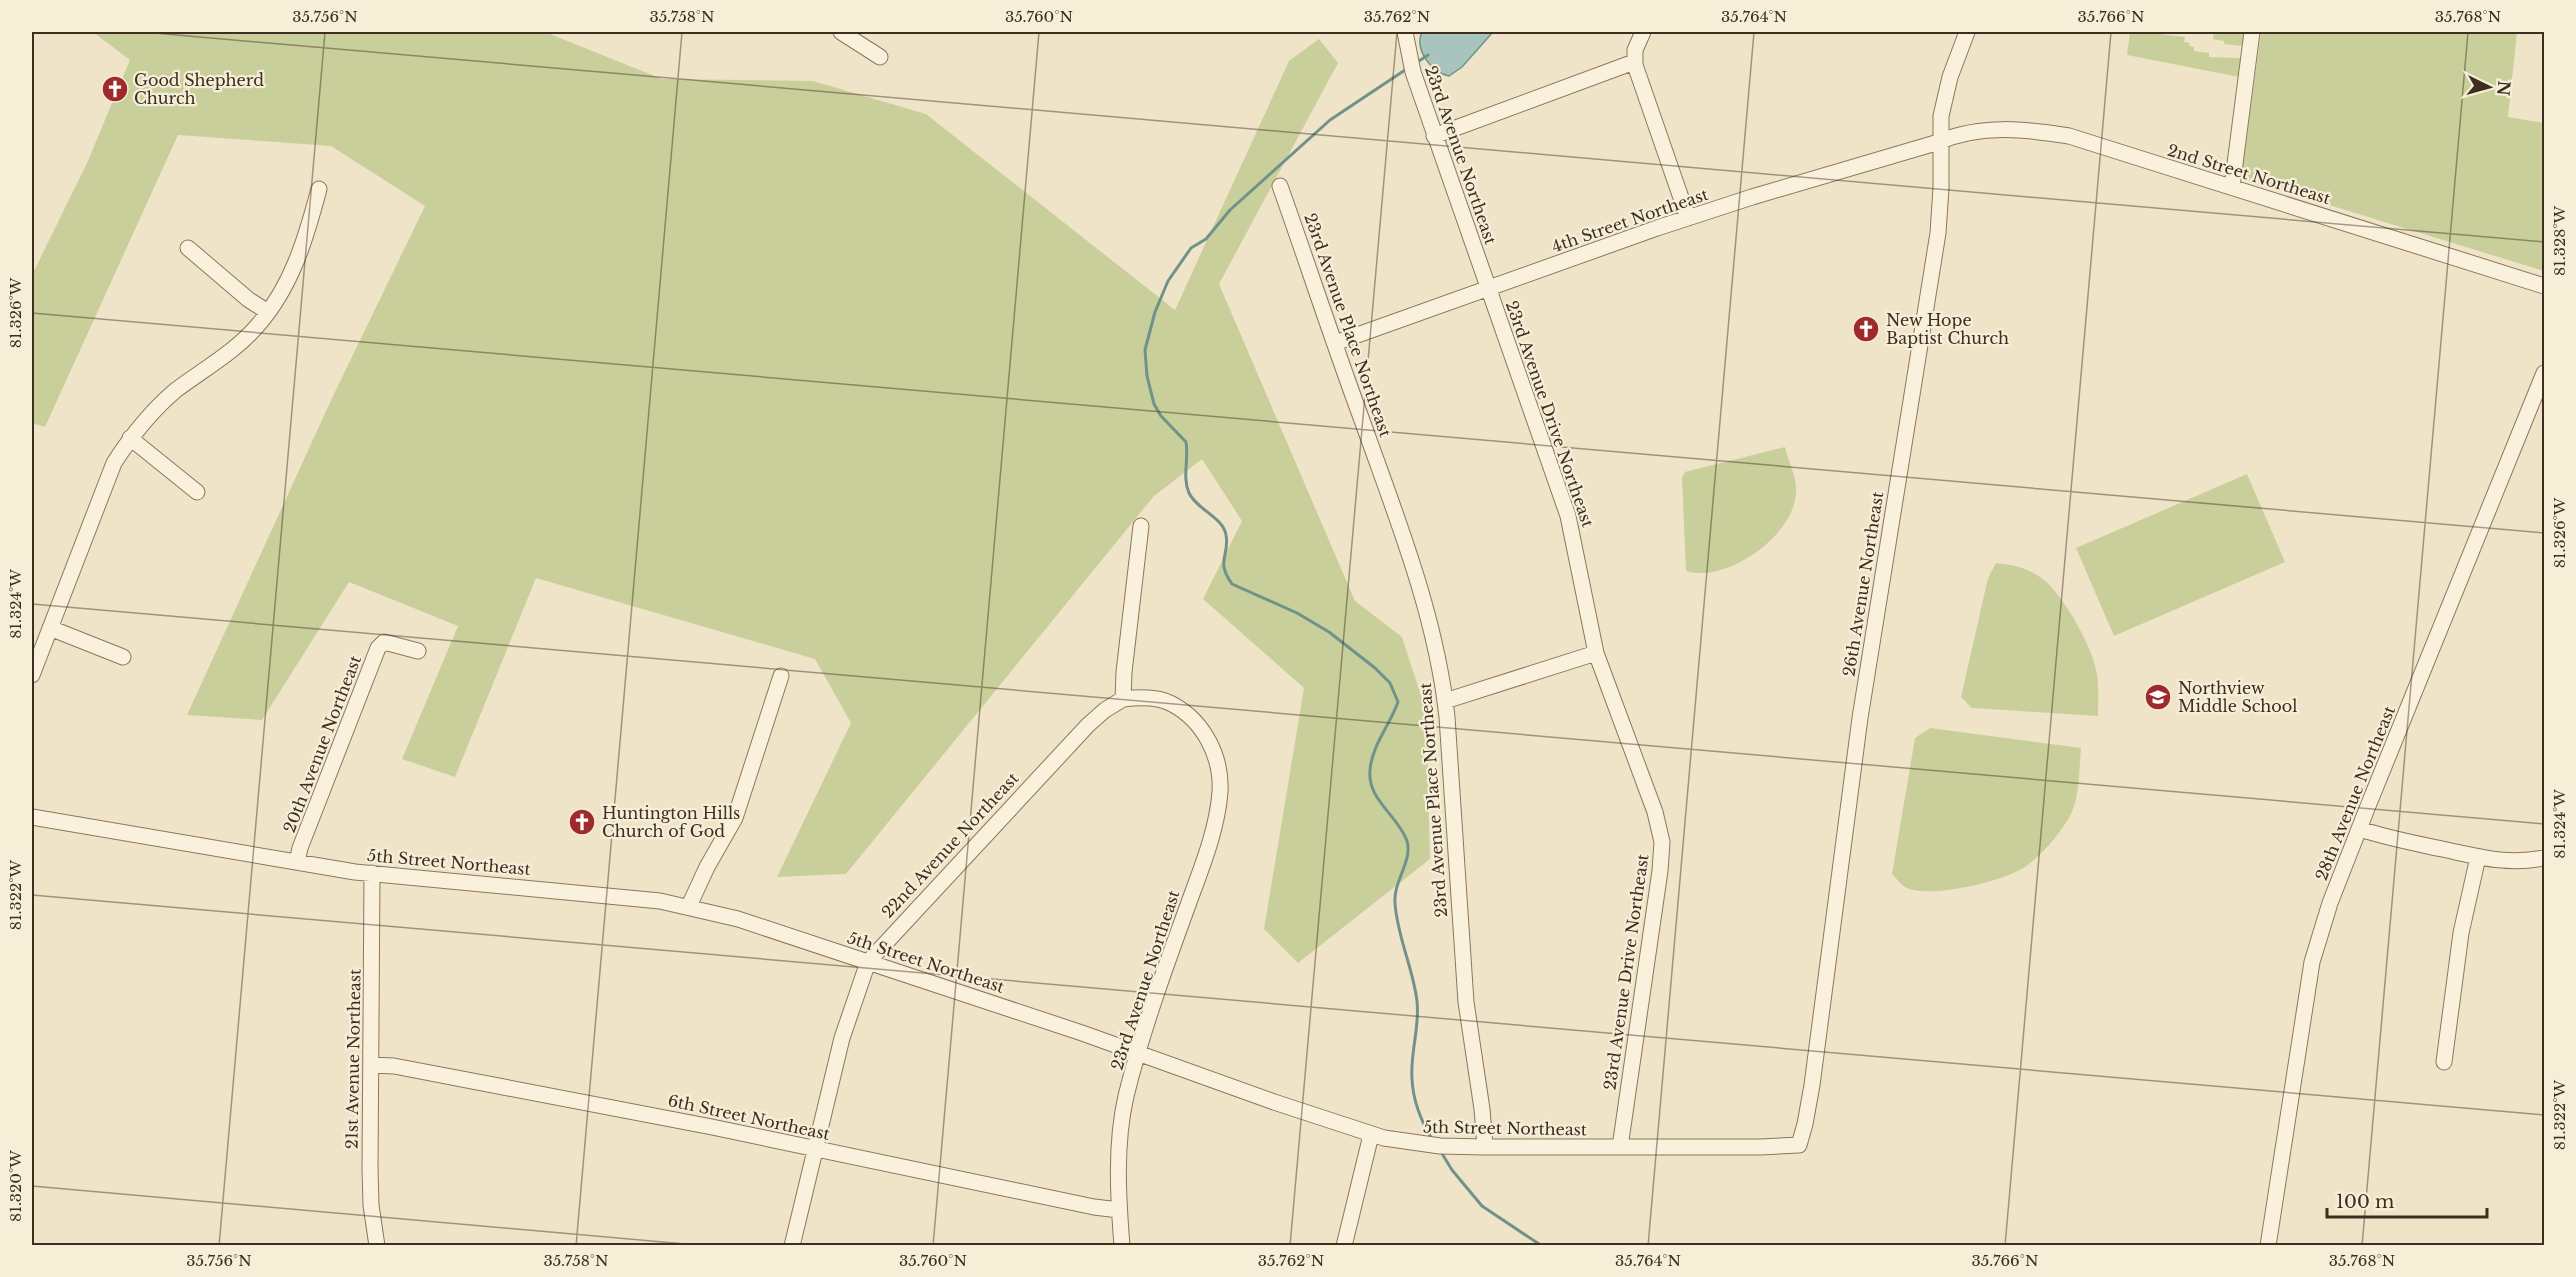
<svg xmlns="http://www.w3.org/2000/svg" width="2576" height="1277" viewBox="0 0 2576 1277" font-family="'Libre Baskerville',serif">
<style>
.green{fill:#c9cf9b}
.water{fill:#a9c4bc;stroke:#6f938a;stroke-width:1.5}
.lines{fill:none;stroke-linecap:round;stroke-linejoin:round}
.stream{stroke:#6f938a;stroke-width:3}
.minor-casing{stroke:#8d765c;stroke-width:17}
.minor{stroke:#faf1dc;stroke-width:15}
.ticks{fill:none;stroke:#3d2e20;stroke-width:1.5;stroke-opacity:0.45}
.labels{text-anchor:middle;stroke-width:4.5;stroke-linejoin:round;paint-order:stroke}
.poi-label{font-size:16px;fill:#3d2e20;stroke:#f7eed8;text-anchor:start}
.street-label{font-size:16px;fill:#3d2e20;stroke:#f7eed8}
.neatline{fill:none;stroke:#3d2e20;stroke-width:2}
.ticks-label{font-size:15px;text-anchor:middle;fill:#3d2e20}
</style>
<rect width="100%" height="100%" fill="#f0e4c8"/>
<path class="green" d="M93,32H545L662,79L813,81L926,114L1175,310L1289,61L1319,39L1338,63L1219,284L1355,601L1402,637L1426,711L1430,859L1298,963L1264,929L1304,688L1203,599L1242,521L1202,459L1154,496L846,874L777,877L851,723L815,659L536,578L455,777L402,759L458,626L349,582L262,720L187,715L333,396L425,206L331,146L178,135L45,427L32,423V275L87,163L130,60Z
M2130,32H2160L2161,34L2185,37L2184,42L2190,43L2189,46L2194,47V51L2209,53V57L2240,58L2243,60L2239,77L2127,55Z
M2214,32H2247L2243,46L2224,44V41L2213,39Z
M2261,32H2517L2508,117L2544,123V271L2241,178Z
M1785,447C1788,460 1796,475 1796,488C1799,533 1727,584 1686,571L1682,478L1685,472Z
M2247,474L2285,562L2114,636L2076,548Z
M1996,563C2013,565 2025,567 2040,577C2061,590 2094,649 2097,674C2099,688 2098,702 2098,716L1972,708L1961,697L1988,578Z
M1930,728L2081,748C2079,769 2080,797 2070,816C2059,835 2043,854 2025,867C2004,881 1928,900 1905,887C1900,884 1896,878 1892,874L1915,738Z"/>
<path class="water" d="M1422,32H1493L1462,67L1449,76C1432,73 1414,50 1422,32Z"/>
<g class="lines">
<path class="stream" d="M1416,63L1428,55
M1408,68L1330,120L1230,210L1206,239L1191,248L1168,281L1155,312L1145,350L1147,376L1154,404L1161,416L1186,442C1189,459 1182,477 1189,493C1197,510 1223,517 1226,535C1230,556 1215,560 1232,584L1297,613L1329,632L1375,668L1390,683L1398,702C1390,725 1372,745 1370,770C1367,800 1398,815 1407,841C1413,860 1393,882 1395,903C1397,936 1413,968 1417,1001C1420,1027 1410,1053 1412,1079C1413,1100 1421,1121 1432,1139
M1441,1152L1452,1170L1482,1206L1542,1246"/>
<defs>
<path id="minor" d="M841,32L880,57
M1405,32L1413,72L1568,516L1596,653L1655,812L1662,842L1660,871L1620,1147
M1643,32L1635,50V65L1688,218
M1434,136L1634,62
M1280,186C1308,265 1334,345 1363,423C1397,519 1436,615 1447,717L1466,1002L1482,1109L1485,1147
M2232,187L2252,32
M188,248L249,300L268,312
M1335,343L1657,228L1752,197L1939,142C1980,124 2026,129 2069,136L2544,286
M130,438L197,492
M50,628L123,657
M32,675L114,463C132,435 151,411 176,390C204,369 235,352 258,325C292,286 306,238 319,189
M1445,701L1596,653
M32,817L355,872L660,901L738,919L1082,1033L1274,1102L1384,1138L1440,1146L1485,1147H1761L1799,1145L1805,1124L1812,1085L1860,718L1938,233L1941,188V116L1950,77L1967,32
M2360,829C2387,838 2414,843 2442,849C2480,857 2506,865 2544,858
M297,862L300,848L378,648L384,642L418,651
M372,873L370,1169L371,1205L377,1246
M689,906L707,867L735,818L781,676
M2444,1062L2461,933L2478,857
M371,1065L394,1066L712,1127L1094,1207L1119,1210
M792,1246L842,1038L868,962L1088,725L1105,710L1123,699L1124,672L1141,526
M1122,1246C1118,1196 1115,1144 1126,1096C1142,1031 1165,968 1188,905C1201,869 1217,831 1220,792C1222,757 1204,721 1172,704C1158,696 1139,697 1123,699
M1344,1246L1371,1135
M2268,1246L2312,962L2330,903L2368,806L2544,373"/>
</defs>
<use href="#minor" class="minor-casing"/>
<use href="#minor" class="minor"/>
</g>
<path class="ticks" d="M143,32L2544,242M32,313L2544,533M32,604L2544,824M32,895L2544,1115M32,1186L708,1246M219,1246L325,32M576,1246L682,32M933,1246L1039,32M1290,1246L1397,32M1648,1246L1754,32M2005,1246L2111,32M2362,1246L2468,32"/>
<defs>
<symbol id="church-disc" viewBox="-11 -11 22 22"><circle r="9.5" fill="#9e2a2b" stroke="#f7eed8"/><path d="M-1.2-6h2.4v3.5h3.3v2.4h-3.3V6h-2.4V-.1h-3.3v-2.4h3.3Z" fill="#fff"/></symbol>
<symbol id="school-disc" viewBox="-11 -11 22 22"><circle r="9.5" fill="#9e2a2b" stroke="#f7eed8"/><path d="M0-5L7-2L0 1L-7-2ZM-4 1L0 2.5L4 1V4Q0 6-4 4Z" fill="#fff"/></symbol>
</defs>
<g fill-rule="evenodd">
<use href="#church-disc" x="100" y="74" width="30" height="30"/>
<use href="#church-disc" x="1851" y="314" width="30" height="30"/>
<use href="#school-disc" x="2143" y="682" width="30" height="30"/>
<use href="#church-disc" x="567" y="807" width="30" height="30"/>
</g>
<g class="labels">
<g class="poi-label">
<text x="134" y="86">Good Shepherd<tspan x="134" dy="18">Church</tspan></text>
<text x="1886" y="326">New Hope<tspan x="1886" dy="18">Baptist Church</tspan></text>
<text x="2178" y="694">Northview<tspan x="2178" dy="18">Middle School</tspan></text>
<text x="602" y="819">Huntington Hills<tspan x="602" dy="18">Church of God</tspan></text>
</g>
<g class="street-label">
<text transform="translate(1461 155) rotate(71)" y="6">23rd Avenue Northeast</text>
<text transform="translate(2249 174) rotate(17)" y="6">2nd Street Northeast</text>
<text transform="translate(1630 220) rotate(-19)" y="6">4th Street Northeast</text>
<text transform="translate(1348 325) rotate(71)" y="6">23rd Avenue Place Northeast</text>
<text transform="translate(1550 414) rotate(71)" y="6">23rd Avenue Drive Northeast</text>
<text transform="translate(1863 584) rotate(-81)" y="6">26th Avenue Northeast</text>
<text transform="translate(322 744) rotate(-69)" y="6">20th Avenue Northeast</text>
<text transform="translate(2355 793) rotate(-68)" y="6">28th Avenue Northeast</text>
<text transform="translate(1433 800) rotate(-94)" y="6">23rd Avenue Place Northeast</text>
<text transform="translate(950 845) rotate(-47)" y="6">22nd Avenue Northeast</text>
<text transform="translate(449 862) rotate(5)" y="6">5th Street Northeast</text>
<text transform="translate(926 962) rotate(18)" y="6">5th Street Northeast</text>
<text transform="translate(1626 972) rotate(-82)" y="6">23rd Avenue Drive Northeast</text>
<text transform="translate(1145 980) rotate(-72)" y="6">23rd Avenue Northeast</text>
<text transform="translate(353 1059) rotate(-89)" y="6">21st Avenue Northeast</text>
<text transform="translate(749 1117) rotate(12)" y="6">6th Street Northeast</text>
<text transform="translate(1505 1128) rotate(1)" y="6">5th Street Northeast</text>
</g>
</g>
<rect width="2576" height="1277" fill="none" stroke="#f7eed8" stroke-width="66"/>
<g transform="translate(2489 87) rotate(95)" stroke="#f7eed8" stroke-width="4.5" paint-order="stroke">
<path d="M0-4.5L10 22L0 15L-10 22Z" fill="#3d2e20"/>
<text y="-9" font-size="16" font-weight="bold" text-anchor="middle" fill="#3d2e20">N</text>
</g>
<path d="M2327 1208v9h160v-9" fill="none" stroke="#3d2e20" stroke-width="3"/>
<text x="2336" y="1208" font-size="18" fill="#3d2e20" stroke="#f7eed8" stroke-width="4.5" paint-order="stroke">100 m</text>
<rect x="33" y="33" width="2510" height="1211" class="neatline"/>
<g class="ticks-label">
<text x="325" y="22">35.756°N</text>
<text x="682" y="22">35.758°N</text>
<text x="1039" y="22">35.760°N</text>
<text x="1397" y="22">35.762°N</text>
<text x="1754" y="22">35.764°N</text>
<text x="2111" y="22">35.766°N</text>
<text x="2468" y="22">35.768°N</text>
<text transform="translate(2560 241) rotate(-90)" y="5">81.328°W</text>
<text transform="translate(16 313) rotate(-90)" y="5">81.326°W</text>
<text transform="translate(2560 533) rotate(-90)" y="5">81.326°W</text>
<text transform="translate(16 604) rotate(-90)" y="5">81.324°W</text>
<text transform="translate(2560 824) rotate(-90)" y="5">81.324°W</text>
<text transform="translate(16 895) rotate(-90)" y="5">81.322°W</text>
<text transform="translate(2560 1115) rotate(-90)" y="5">81.322°W</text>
<text transform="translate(16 1186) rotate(-90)" y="5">81.320°W</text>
<text x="219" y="1266">35.756°N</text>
<text x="576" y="1266">35.758°N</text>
<text x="933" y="1266">35.760°N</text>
<text x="1291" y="1266">35.762°N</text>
<text x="1648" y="1266">35.764°N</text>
<text x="2005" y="1266">35.766°N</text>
<text x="2362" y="1266">35.768°N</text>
</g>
</svg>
